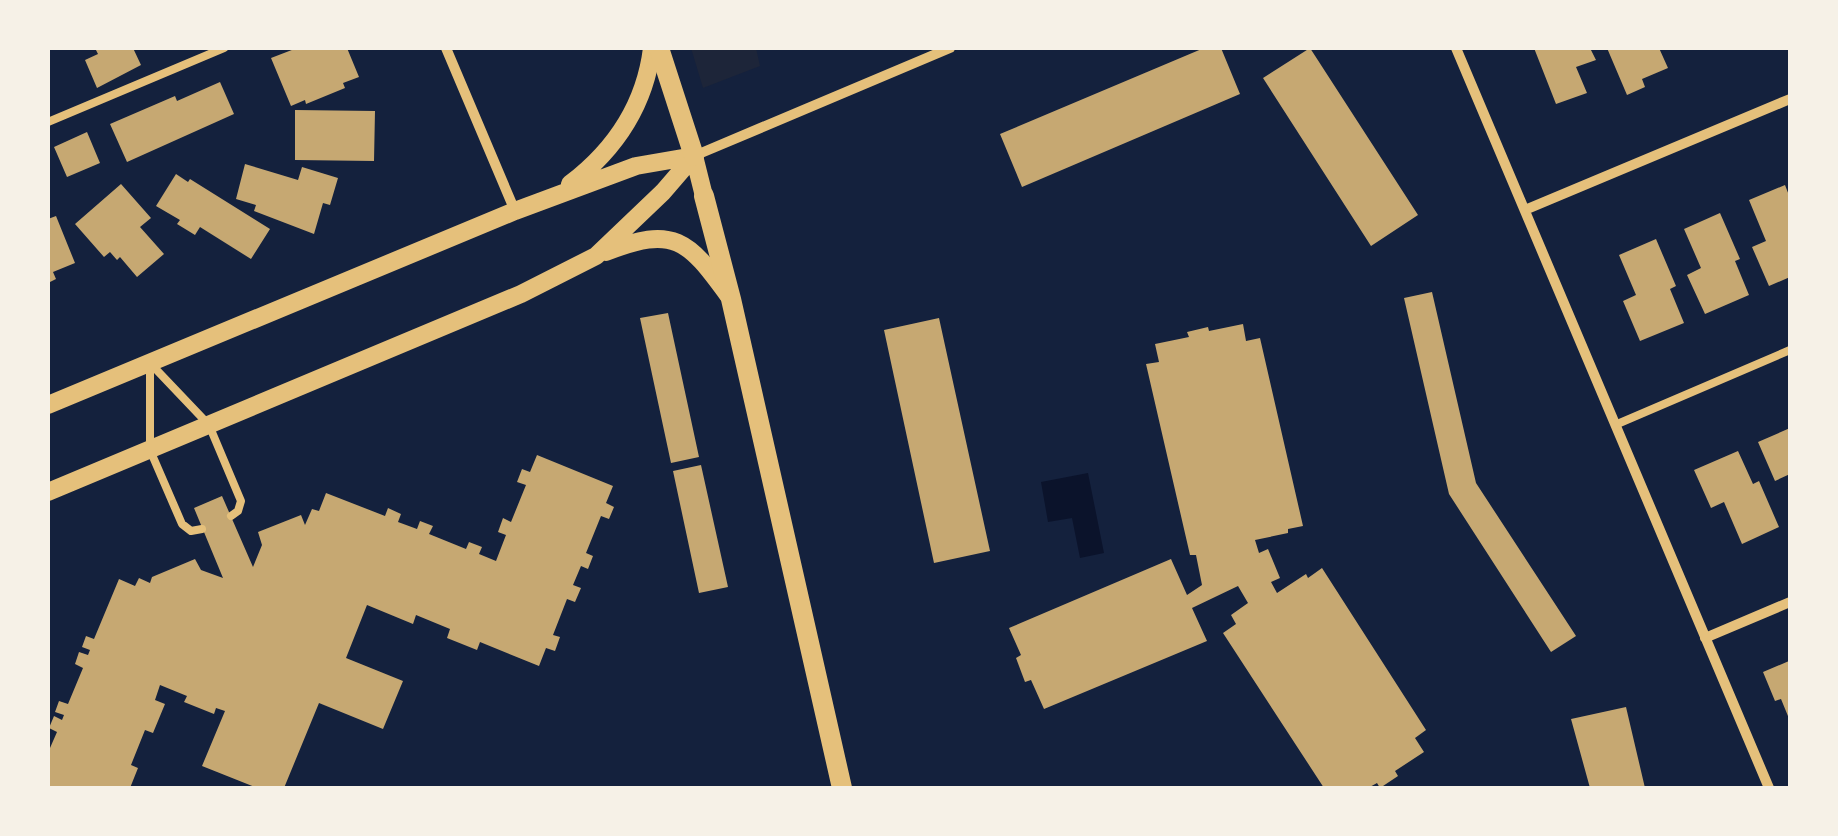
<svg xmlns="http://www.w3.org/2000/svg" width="1838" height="836" viewBox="0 0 1838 836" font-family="Figtree,sans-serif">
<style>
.green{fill:#1d2539}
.water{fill:#0b132b}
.building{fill:#c6a872}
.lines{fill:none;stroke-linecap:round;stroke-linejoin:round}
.service{stroke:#e5c07b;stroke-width:8}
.minor{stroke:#e5c07b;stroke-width:10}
.tertiary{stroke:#e5c07b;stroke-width:18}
.secondary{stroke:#e5c07b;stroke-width:20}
</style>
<rect width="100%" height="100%" fill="#14213d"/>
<path class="green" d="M691,48H756L760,66L703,88Z"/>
<path class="water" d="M1088,473L1104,553L1080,558L1072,518L1048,522L1041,482Z"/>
<path class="building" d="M95,48H133L141,65L97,88L85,60L98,54Z
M297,48H347L359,77L343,83L345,88L306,104L305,100L291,106L271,58Z
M1204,48H1221L1240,94L1022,187L1000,134Z
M1310,48L1418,215L1371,246L1263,78Z
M1534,48H1590L1596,60L1576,67L1587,93L1556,104Z
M1607,48H1659L1668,68L1642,79L1645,87L1627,95Z
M220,82L234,114L127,162L110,124L175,96L177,101Z
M295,110L375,111L374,161L295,160Z
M87,132L100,163L67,177L54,147Z
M245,164L298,180L302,167L338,178L330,205L323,203L314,234L254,211L256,205L236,199Z
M176,174L188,182L190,179L270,229L251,259L200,227L195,235L177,224L180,220L156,206Z
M121,184L151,218L140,227L164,254L137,277L120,257L117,260L110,252L104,257L75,224Z
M1785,185L1790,198V277L1769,286L1752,247L1766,241L1749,200Z
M1720,213L1740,259L1735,261L1749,295L1705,314L1687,275L1701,268L1684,229Z
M56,216L75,263L53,272L56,279L48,283V219Z
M1656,239L1676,286L1670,289L1684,323L1640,341L1623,301L1636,295L1619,255Z
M1432,292L1476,483L1576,636L1551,652L1449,494L1404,298Z
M668,313L699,457L671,463L640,318Z
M939,318L990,551L934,563L884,330Z
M1243,324L1246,341L1260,338L1303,526L1288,529V533L1255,540L1259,553L1268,549L1280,578L1271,582L1277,593L1306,574L1308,578L1322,568L1426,730L1415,738L1424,752L1395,771L1398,776L1380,788L1377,783L1368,788H1324L1223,633L1236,624L1231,615L1248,603L1238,586L1192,608L1207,641L1044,709L1031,680L1025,682L1016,658L1021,655L1009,628L1171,559L1187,595L1202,585L1196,555H1190L1146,364L1159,362L1155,344L1189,337L1187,332L1208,327L1209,331Z
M1790,428V474L1775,481L1758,442Z
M1738,451L1753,484L1759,481L1779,527L1742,544L1724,502L1711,508L1694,470Z
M537,455L613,486L606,503L614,507L609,519L601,516L586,553L593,556L588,569L581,566L573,585L581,588L575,602L567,599L553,635L560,637L555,651L546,648L539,666L480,642L477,650L447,638L450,629L416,615L413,624L367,605L346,658L403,681L383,729L319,703L284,788H257L202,766L225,711L216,708L214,714L184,702L187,696L160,685L155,700L165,704L153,733L145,730L131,765L138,768L130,788H48V747L50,748L57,732L49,728L54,716L62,720L64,715L55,712L59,701L68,704L83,668L75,664L79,652L88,655L90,650L82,647L86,636L94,639L119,579L135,586L139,578L150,583L152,577L195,559L201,570L223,578L194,508L222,496L253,567L262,545L258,532L301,515L305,525L312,509L319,511L326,493L385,516L388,508L401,514L398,522L417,529L420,521L433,526L429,534L466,549L469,542L482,547L479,554L496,561L506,535L498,532L503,518L511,522L526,485L517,482L522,469L530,472Z
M701,465L728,587L699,593L673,471Z
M1789,661L1790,663V721L1781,699L1775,701L1763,672Z
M1626,707L1645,788H1590L1571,719Z"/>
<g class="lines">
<path class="service" d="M48,122L224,48
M1615,425L1790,350
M202,529L191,531L182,524L150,450V363L209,425L241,501L238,511L231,516"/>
<path class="minor" d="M446,48L515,211
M1456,48L1769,788
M694,156L950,48
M1525,210L1790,99
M1705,638L1790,602"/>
<path class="tertiary" d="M694,156L704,196
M570,184C616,149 645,105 652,48
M606,252C674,225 688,240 728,295
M48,405L515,211L636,166L694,156
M48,492L521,294L596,256L663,192L694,156"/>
<path class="secondary" d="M659,48L694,156
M704,196L731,299L842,788"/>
</g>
<rect width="1838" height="836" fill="none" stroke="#f6f1e7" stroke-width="100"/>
</svg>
